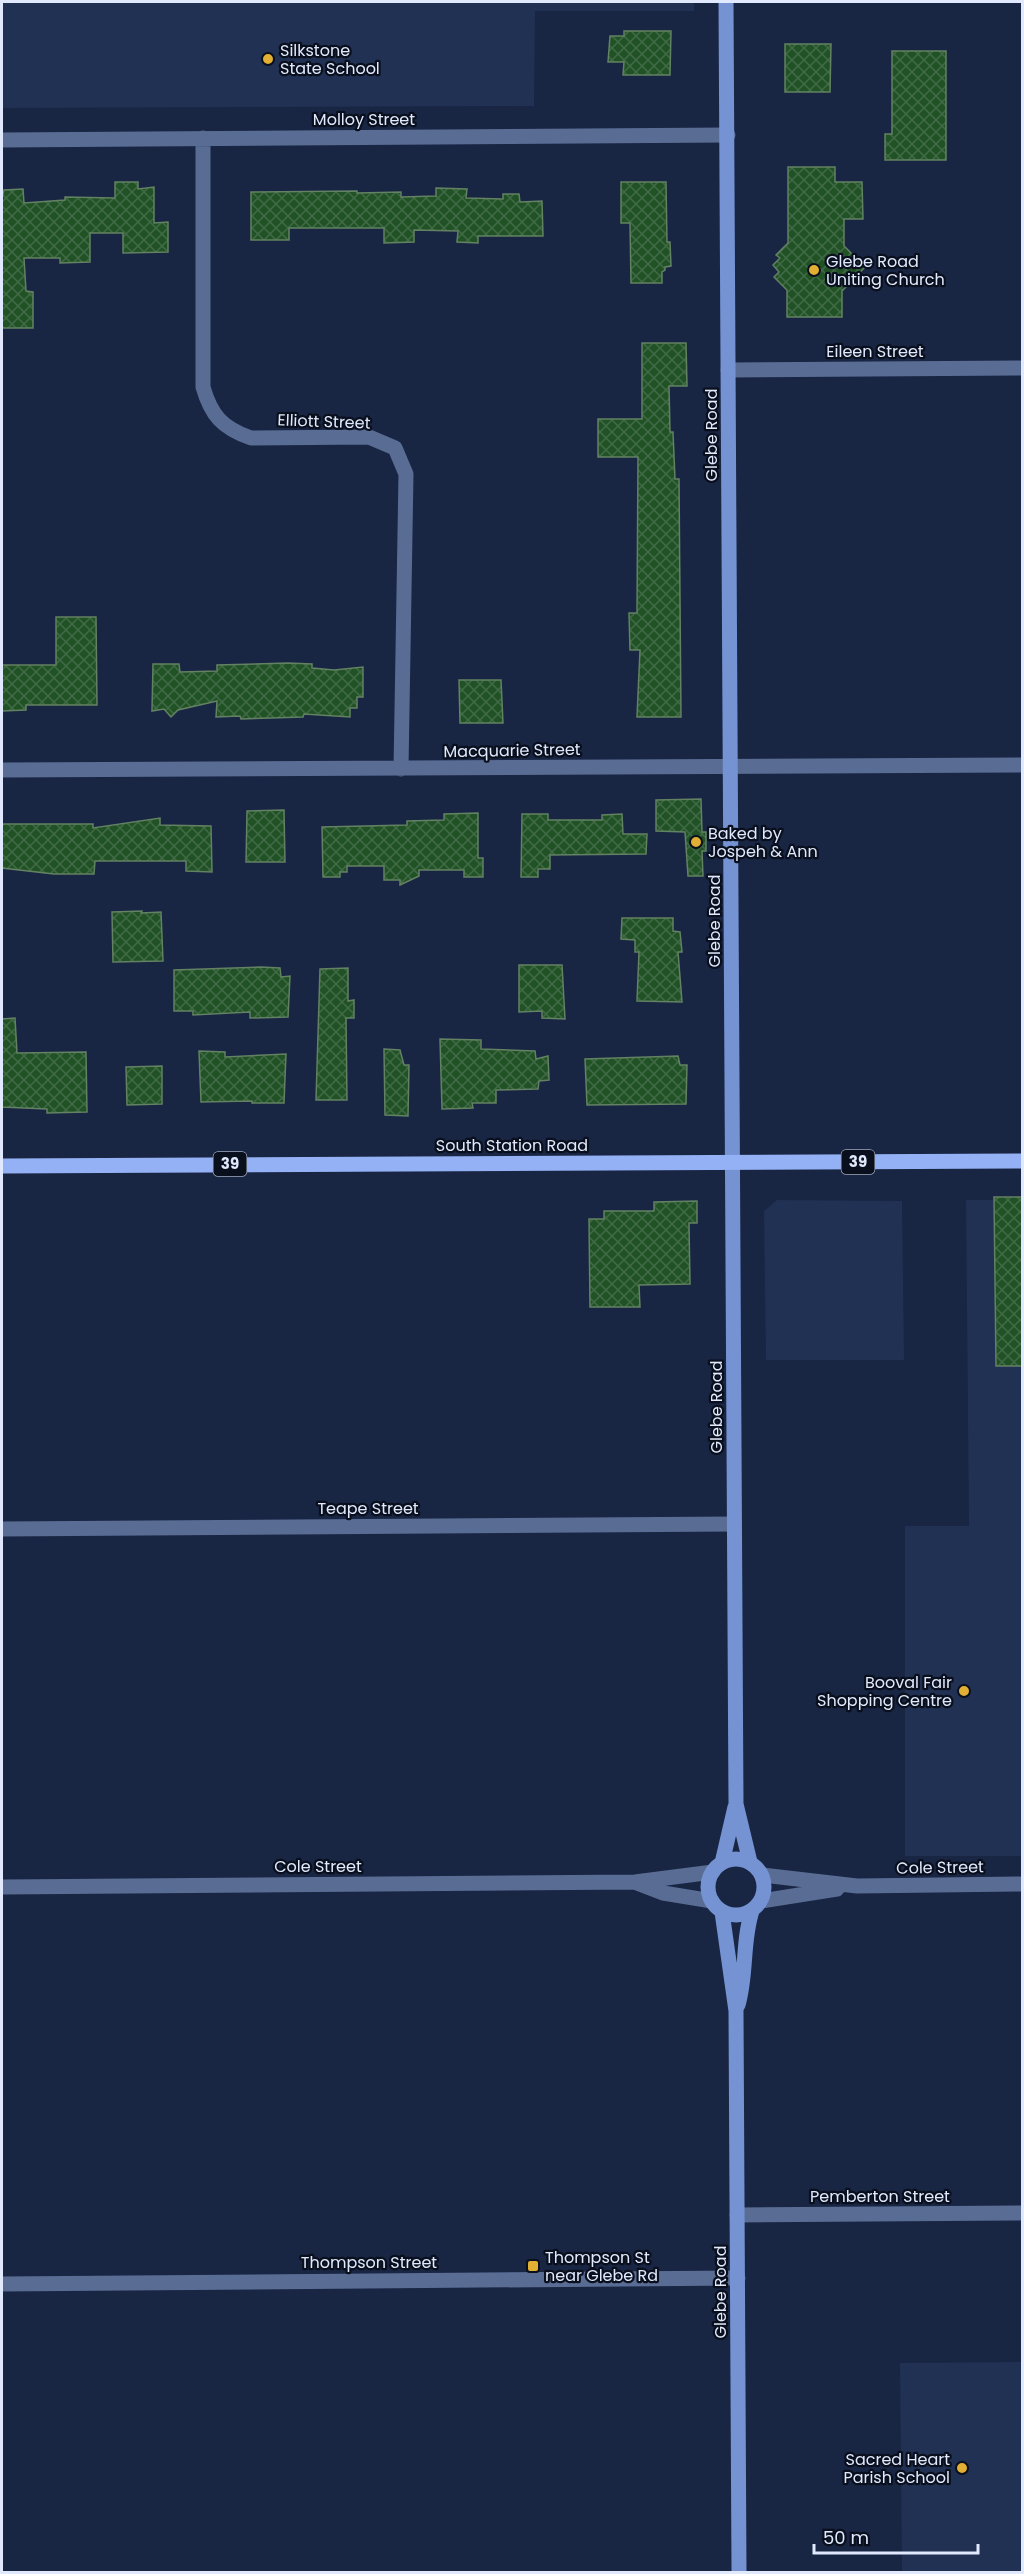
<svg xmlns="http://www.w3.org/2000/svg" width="1024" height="2574" viewBox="0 0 1024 2574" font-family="Poppins,sans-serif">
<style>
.built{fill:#213153}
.building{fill:url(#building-cross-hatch);stroke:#638163;stroke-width:1.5}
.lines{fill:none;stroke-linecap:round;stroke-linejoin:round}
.street{stroke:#596c94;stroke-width:15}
.secondary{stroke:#7593d3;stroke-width:15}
.primary{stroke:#93b1f4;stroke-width:15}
.poi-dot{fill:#e1af34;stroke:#090f1c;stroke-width:2}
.labels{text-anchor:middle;stroke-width:4.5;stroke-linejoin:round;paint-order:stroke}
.shield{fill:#090f1c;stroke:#a0a8ba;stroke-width:1.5}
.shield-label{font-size:15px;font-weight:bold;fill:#e0e9fd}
.poi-label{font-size:16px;fill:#e0e9fd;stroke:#090f1c;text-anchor:start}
.street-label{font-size:16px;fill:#e0e9fd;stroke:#090f1c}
</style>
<defs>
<pattern id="building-cross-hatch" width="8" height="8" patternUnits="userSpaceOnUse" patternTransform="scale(1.5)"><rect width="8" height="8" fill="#215225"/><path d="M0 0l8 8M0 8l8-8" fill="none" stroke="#416b46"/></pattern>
</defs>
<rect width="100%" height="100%" fill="#182543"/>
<path class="built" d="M2,2H694V11H535L534,106L2,108Z
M777,1200L902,1201L904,1360H766L764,1211Z
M966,1200H1022V1856H905V1526H969Z
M1022,2362V2572H902L900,2363Z"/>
<path class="building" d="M624,31H671L670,75H623L624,62H608L610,36H624Z
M785,44H831L830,92H785Z
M892,51H946V160H885V134H892Z
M788,167H835V182H862L863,219H844V246L865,267L842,291V317H787V290L774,277L779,272L773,265L780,258L776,255L788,243Z
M115,182H138V189L154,187V223L168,222V252L123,253V233H90V262L60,263V258H24L26,291L33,292V328H2V198L4,190L23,189L24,203L65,200V197L115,198Z
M621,182H666L667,242H670L671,266L665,267V270L662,272V283H631L630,223H621Z
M436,188L467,189L466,198L503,199V194H519L520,202L542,201L543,236H478V243L457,242L458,231L414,230V242L384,243V228H289V240H251V192L357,191V193L401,192V197L436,196Z
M642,343H686L687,386H669L670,432H673L675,479H679L681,717H637L640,650H630L629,613H637L638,457H598V419H642Z
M56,617H96L97,705H26V710L2,711V665H56Z
M288,663L312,664V668L334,670L363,667V697H357V708H350V717L304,714L303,717L241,719L240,716L216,717L217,701L178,710L171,717L164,709L152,711L153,664H179L180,672L217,671V665Z
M459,680H501L503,723H460Z
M701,799L702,832H706V851H702L703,876H688L685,832L656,831V800Z
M284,810L285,862H246L247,811Z
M478,813V858H483V877H464V870H419V876L400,885V880H384V866H347V872H340V877H323L322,827L407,825V821L444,820V814Z
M522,814H548V820H602V815L622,814L623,834H647L646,854L550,855V869H538V877H521Z
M160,818V825L211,826L212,872L186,871V861H95L94,874H54L2,868V824H93V828Z
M142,911L141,913L161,912L163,961L113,962L112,912Z
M622,918H673V931L680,932L682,952H678L682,1002L637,1001L639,952H635V940L621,939Z
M519,965H562L565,1019L542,1018V1011L519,1012Z
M261,967L280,968L281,977L290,976L288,1017L250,1018V1012L193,1015V1011H174V970Z
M348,968V1001L354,1000V1018H346L347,1100H316L320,969Z
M15,1018L17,1053L86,1052L87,1112L47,1113V1109L2,1107V1019Z
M440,1039L481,1040V1049L535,1051L536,1059L548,1056L549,1080L539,1081L538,1089L496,1090V1103H472L473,1108L442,1109Z
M384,1049L400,1050L404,1065H409L408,1116L385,1115Z
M199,1051L225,1052V1057L286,1054L284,1103H252V1101L201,1102Z
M678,1056L680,1065H687L686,1104L587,1105L585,1059Z
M162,1066V1104L127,1105L126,1067Z
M994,1197H1023V1366H996Z
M697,1201V1223H689L690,1284L639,1285L640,1307H590L589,1219H604V1211H654V1202Z"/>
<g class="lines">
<path class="street" d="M203,138V387C211,415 222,428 251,438L369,437L395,448L406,474L401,769
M2,140L728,135
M728,370L1022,368
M2,770L1022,765
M2,1529L734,1524
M762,1875L857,1886L1022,1884
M637,1883L663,1893L712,1901
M2,1887L635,1882L713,1872
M761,1901L837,1889
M737,2215L1022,2213
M2,2284L738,2278"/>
<path class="secondary" d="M726,2L736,1804L750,1862
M708 1887a28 28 0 1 1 56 0a28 28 0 1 1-56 0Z
M722,1863L735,1807
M722,1912L736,2011L739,2572
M738,2005C747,1974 742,1942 752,1911"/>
<path class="primary" d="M2,1166L1022,1161"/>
</g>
<g class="poi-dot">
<circle cx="268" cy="59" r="6"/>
<circle cx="814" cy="270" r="6"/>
<circle cx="696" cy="842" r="6"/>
<circle cx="964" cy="1691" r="6"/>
<rect x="527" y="2260" width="12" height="12" rx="3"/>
<circle cx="962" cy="2468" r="6"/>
</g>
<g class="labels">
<g class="shield">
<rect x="841.5" y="1150" width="33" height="24" rx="4.5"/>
<rect x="213.5" y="1152" width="33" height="24" rx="4.5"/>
</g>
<g class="shield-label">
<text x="858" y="1167">39</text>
<text x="230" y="1169">39</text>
</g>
<g class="poi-label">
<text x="280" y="56">Silkstone<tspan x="280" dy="18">State School</tspan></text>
<text x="826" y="267">Glebe Road<tspan x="826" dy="18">Uniting Church</tspan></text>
<text x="708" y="839">Baked by<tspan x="708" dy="18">Jospeh &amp; Ann</tspan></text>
<text x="952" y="1688" text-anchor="end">Booval Fair<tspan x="952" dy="18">Shopping Centre</tspan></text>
<text x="545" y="2263">Thompson St<tspan x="545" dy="18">near Glebe Rd</tspan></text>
<text x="950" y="2465" text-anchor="end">Sacred Heart<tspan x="950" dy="18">Parish School</tspan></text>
</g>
<g class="street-label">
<text x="364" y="125">Molloy Street</text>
<text x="875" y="357">Eileen Street</text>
<text transform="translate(324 421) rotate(2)" y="6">Elliott Street</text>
<text transform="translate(711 435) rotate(-90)" y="6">Glebe Road</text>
<text transform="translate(512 750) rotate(-1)" y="6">Macquarie Street</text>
<text transform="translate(714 921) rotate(-90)" y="6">Glebe Road</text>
<text x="512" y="1151">South Station Road</text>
<text transform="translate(716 1407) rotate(-90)" y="6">Glebe Road</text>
<text x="368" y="1514">Teape Street</text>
<text x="318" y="1872">Cole Street</text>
<text transform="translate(940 1867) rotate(-1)" y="6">Cole Street</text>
<text x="880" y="2202">Pemberton Street</text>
<text x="369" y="2268">Thompson Street</text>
<text transform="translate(720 2292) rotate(-90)" y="6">Glebe Road</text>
</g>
</g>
<rect width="1024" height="2574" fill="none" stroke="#e0e9fd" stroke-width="6"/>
<path d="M814 2544v9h164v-9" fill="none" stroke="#e0e9fd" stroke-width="3"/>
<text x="823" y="2544" font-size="18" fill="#e0e9fd" stroke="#090f1c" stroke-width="4.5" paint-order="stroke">50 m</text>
</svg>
